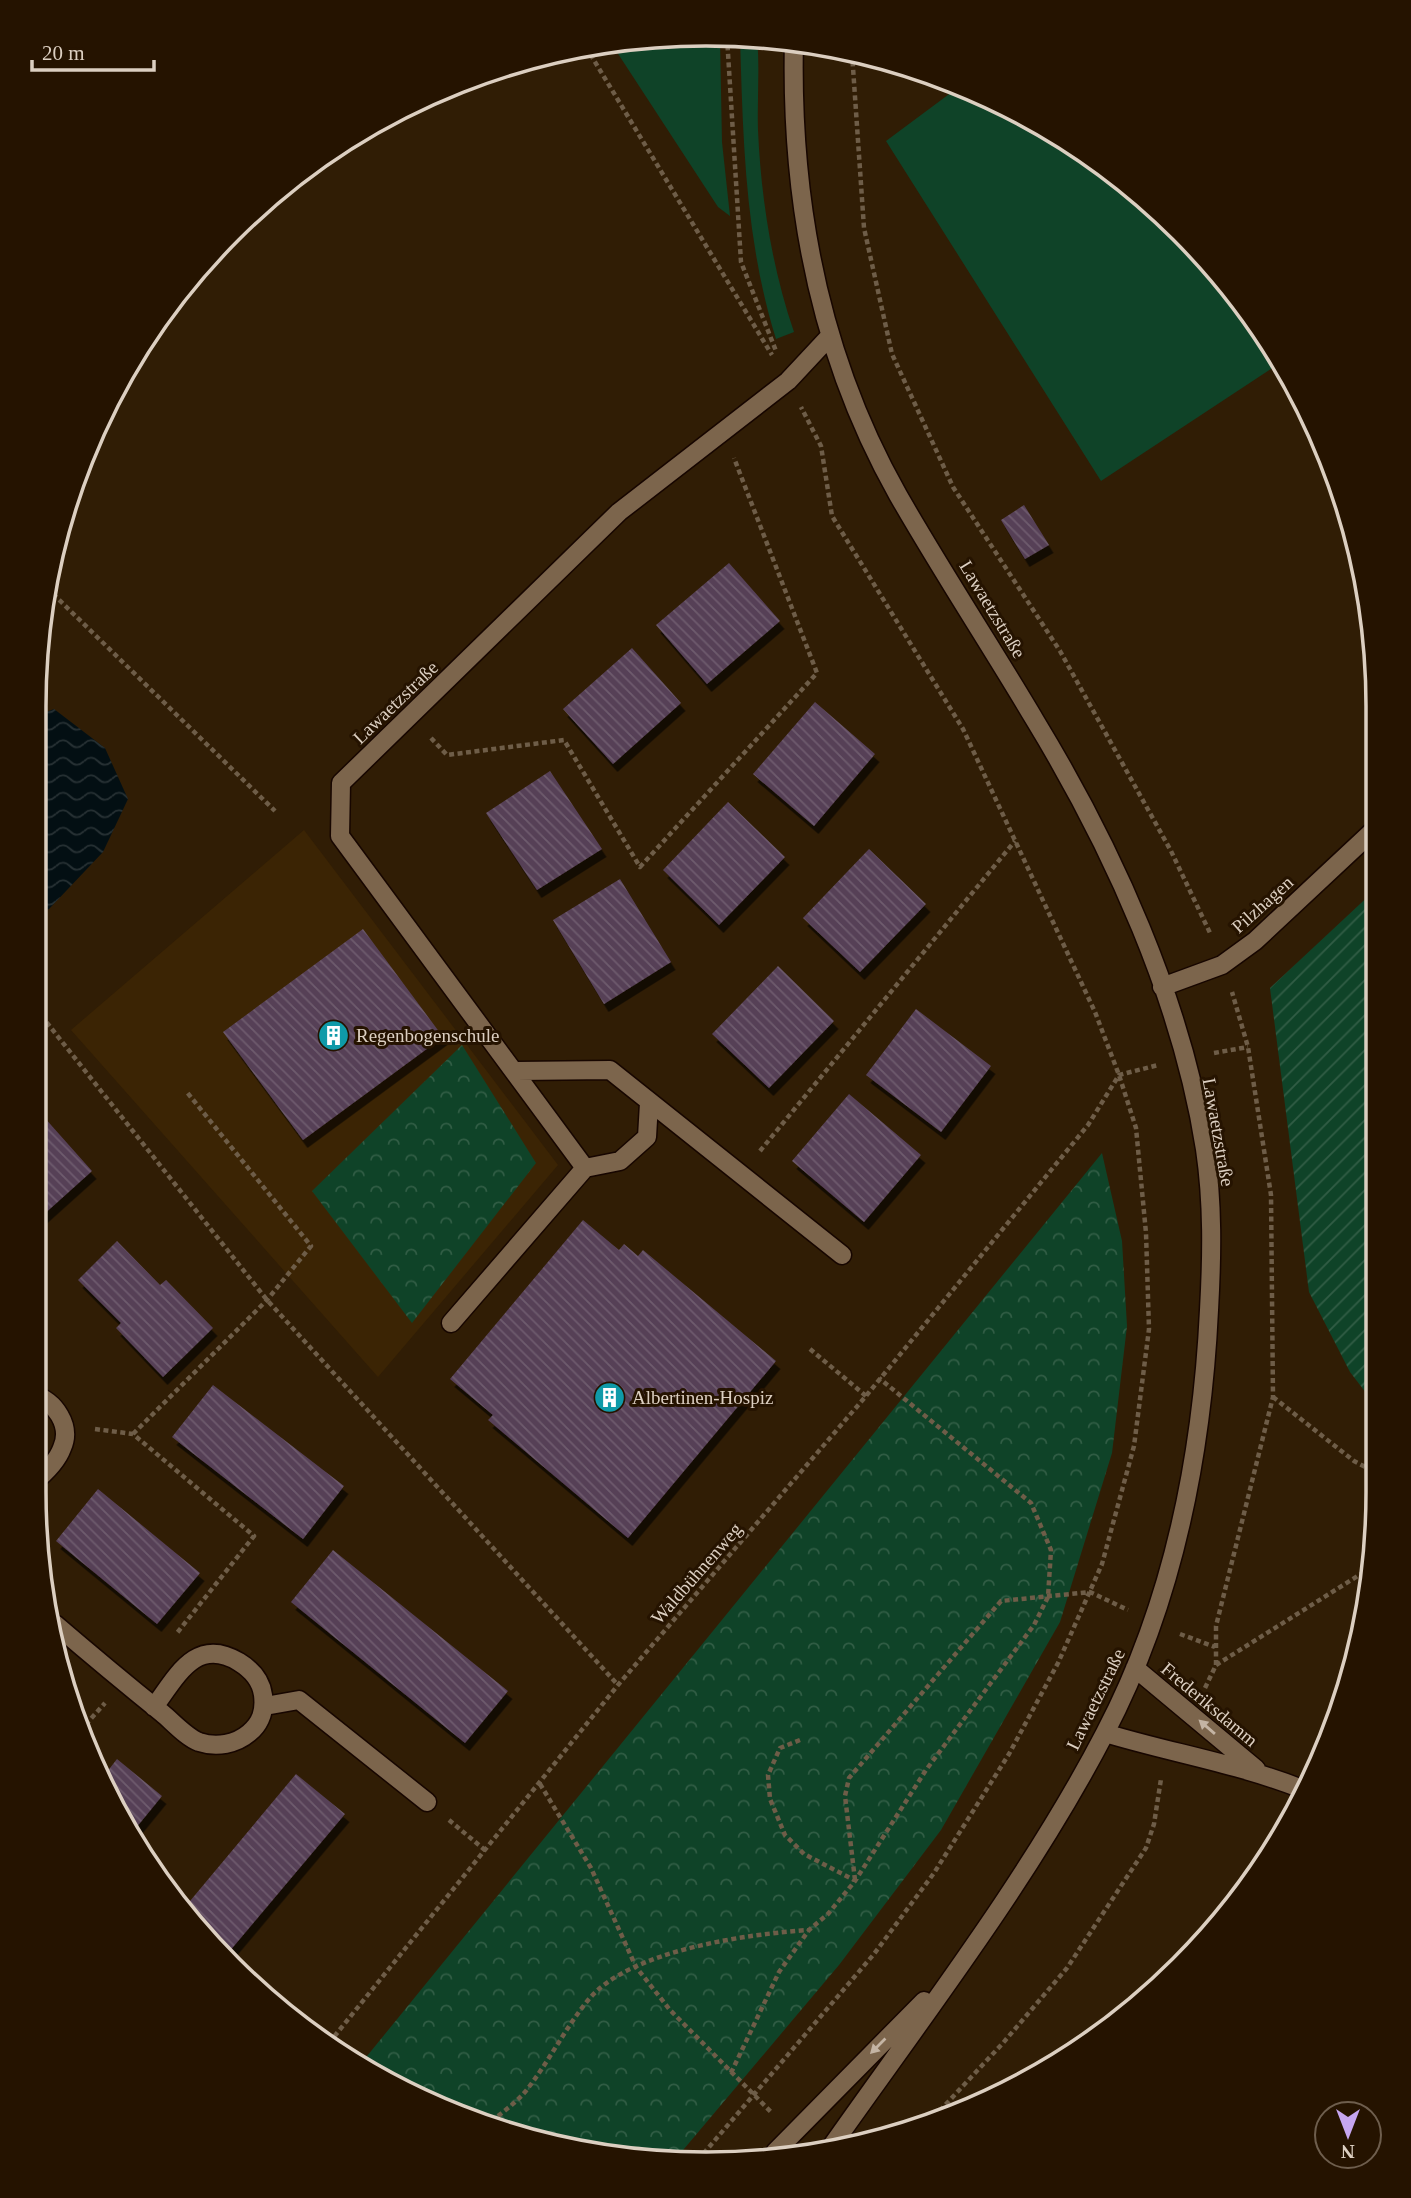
<svg xmlns="http://www.w3.org/2000/svg" width="1411" height="2198" viewBox="0 0 1411 2198" font-family="Georgia,serif">
<style>
.built{fill:#3b2404}
.grass{fill:#0f4328}
.park{fill:url(#park-crowns)}
.garden{fill:url(#garden-furrows)}
.water{fill:url(#water-waves)}
.building{fill:url(#building-back-hatch);filter:url(#shadow)}
.lines{fill:none;stroke-linecap:round;stroke-linejoin:round}
.minor-casing{stroke:#170600;stroke-width:21}
.path{stroke:#6e5d48;stroke-width:4.5;stroke-dasharray:5 3.5;stroke-linecap:butt}
.minor{stroke:#7c654c;stroke-width:18}
.oneway{fill:#c4b4a4}
.labels{text-anchor:middle;stroke-width:6;stroke-linejoin:round;paint-order:stroke}
.street-label{font-size:19px;fill:#dccfc1;stroke:#251300}
.poi-label{font-size:19px;fill:#dccfc1;stroke:#251300;text-anchor:start}
.rim{fill:none;stroke:#dccfc1;stroke-width:3.5}
</style>
<defs>
<pattern id="park-crowns" width="20" height="18" patternUnits="userSpaceOnUse" patternTransform="scale(1.75)"><rect width="20" height="18" fill="#0f4328"/><path d="M2 6a3 3 0 1 1 6 0M12 15a3 3 0 1 1 6 0" fill="none" stroke="#315d45"/></pattern>
<pattern id="garden-furrows" width="10" height="10" patternUnits="userSpaceOnUse" patternTransform="scale(1.75)"><rect width="10" height="10" fill="#0f4328"/><path d="M-1 1l2-2M0 10L10 0M9 11l2-2" fill="none" stroke="#315d45"/></pattern>
<pattern id="water-waves" width="16" height="10" patternUnits="userSpaceOnUse" patternTransform="scale(1.75)"><rect width="16" height="10" fill="#030f13"/><path d="M0 5q4-4 8 0t8 0" fill="none" stroke="#273134"/></pattern>
<pattern id="building-back-hatch" width="6" height="6" patternUnits="userSpaceOnUse" patternTransform="scale(1.75)"><rect width="6" height="6" fill="#564057"/><path d="M-1 5l2 2M0 0l6 6M5-1l2 2" fill="none" stroke="#6e5b6d"/></pattern>
<filter id="shadow"><feDropShadow dx="4.5" dy="8" stdDeviation="0" flood-color="#0009"/></filter>
</defs>
<rect width="100%" height="100%" fill="#301d05"/>
<path class="built" d="M304,830L558,1165L378,1377L71,1030Z"/>
<path class="grass" d="M661,35L720,37L722,142L730,216L718,207L611,43Z
M740,37L757,38C760,68 757,99 758,130C761,198 772,268 794,332L776,339C745,240 743,139 740,37Z
M960,86L1041,123L1148,200L1239,296L1280,363L1101,481L886,141Z"/>
<path class="park" d="M462,1045L536,1163L412,1323L312,1191Z
M1102,1153L1122,1241L1127,1326L1112,1453L1060,1622L941,1830L839,1965L673,2162L662,2163L489,2129L363,2061Z"/>
<path class="garden" d="M1375,890L1373,1402L1350,1372L1309,1292L1270,988Z"/>
<path class="water" d="M54,709L105,748L128,799L103,852L49,909L37,914L38,715Z"/>
<path class="building" d="M1024,505L1049,545L1025,559L1001,520Z
M729,563L780,621L707,684L656,625Z
M632,648L681,703L613,764L563,709Z
M815,702L875,754L814,826L753,774Z
M550,771L602,849L537,890L486,813Z
M728,802L785,857L719,925L663,870Z
M869,849L926,904L860,972L803,918Z
M620,879L671,962L604,1004L553,920Z
M363,929L443,1037L303,1140L223,1032Z
M778,966L834,1021L769,1088L712,1034Z
M916,1009L991,1066L941,1132L866,1075Z
M849,1094L921,1155L864,1222L792,1161Z
M43,1116L92,1171L42,1216L35,1208L36,1122Z
M583,1220L619,1250L624,1244L638,1256L643,1250L776,1361L628,1538L488,1420L493,1415L450,1379Z
M117,1241L160,1285L166,1280L213,1328L163,1377L116,1328L121,1323L78,1280Z
M213,1385L344,1486L303,1539L172,1437Z
M98,1489L200,1573L157,1624L56,1541Z
M333,1550L508,1691L465,1743L291,1602Z
M117,1759L162,1796L131,1834L103,1777Z
M296,1774L345,1814L228,1953L185,1907Z"/>
<g class="lines">
<defs>
<path id="minor" d="M794,39C790,198 819,355 898,495C942,572 991,646 1036,722C1113,849 1182,1001 1205,1149C1213,1203 1212,1256 1209,1310C1202,1456 1173,1603 1105,1733C1031,1876 924,2015 831,2147
M1162,987L1222,965L1255,941L1376,828
M517,1071L610,1070L842,1255
M585,1168L340,836L341,783L619,512L788,381L830,336
M585,1168L620,1161L647,1137L649,1103
M451,1323L585,1168
M33,1483C44,1474 57,1462 62,1448C72,1426 55,1401 34,1395
M55,1624C90,1654 126,1684 162,1713C173,1722 186,1737 199,1742C217,1748 236,1744 249,1733C261,1723 265,1711 263,1695C261,1680 252,1670 239,1662C196,1636 177,1676 154,1707
M1135,1668L1256,1769
M265,1706L299,1700L427,1802
M1105,1733C1171,1753 1239,1764 1302,1789
M775,2152L924,2001"/>
</defs>
<use href="#minor" class="minor-casing"/>
<path class="path" d="M727,37L741,262L776,351
M586,47L772,355
M852,53L864,228L892,354L953,487L1060,651L1171,851L1211,935
M47,588L275,811
M431,738L447,755L564,740L640,867L817,673L734,458
M36,1009L267,1300L618,1685
M1214,1053L1248,1047
M760,1151L1015,841
M810,1349L866,1396
M1273,1397L1354,1461L1373,1471
M95,1429L133,1434L254,1536L177,1633
M133,1434L267,1300L311,1246L186,1091
M1180,1634L1215,1647
M1216,1665L1372,1567
M1205,1688L1216,1665V1626L1273,1397L1271,1195L1248,1047L1232,992
M80,1731L105,1703
M800,1740L780,1748L768,1775L770,1799L785,1835L804,1854L854,1880
M540,1784L591,1868L636,1967L670,2010L772,2113
M449,1820L486,1851
M855,1880L845,1796L849,1778L1001,1601L1090,1592L1128,1610
M329,2043L618,1685L866,1396L1088,1125L1119,1075L1158,1065
M731,2073L779,1972L809,1930L828,1914L855,1881L926,1770L1034,1625L1048,1597L1051,1550L1031,1503L879,1378
M934,2117L1003,2043L1067,1968L1146,1848L1154,1824L1161,1779
M485,2127C498,2115 514,2105 525,2092C549,2062 565,2028 589,1999C630,1950 748,1934 809,1930
M698,2160L874,1954L934,1873L1009,1754L1058,1663L1102,1564L1134,1446L1149,1329L1146,1233L1136,1128L1119,1075L1095,1012L963,729L832,516L821,446L801,407"/>
<use href="#minor" class="minor"/>
</g>
<defs><path id="oneway-solid" d="M-6-.8H1V-3.2L6.5 0L1 3.2V.8H-6Z" transform="scale(1.75)"/></defs>
<g class="oneway">
<use href="#oneway-solid" transform="translate(1207 1727) rotate(-139)"/>
<use href="#oneway-solid" transform="translate(878 2046) rotate(135)"/>
</g>
<defs>
<symbol id="building-disc" viewBox="-11 -11 22 22"><circle r="9.5" fill="#0f9aa8" stroke="#251300"/><path d="M-4-6H4V6H1V3H-1V6H-4ZM-2.5-4.3h1.7v1.8h-1.7ZM.8-4.3h1.7v1.8H.8ZM-2.5-1h1.7V.8h-1.7ZM.8-1h1.7V.8H.8Z" fill="#fff"/></symbol>
</defs>
<g fill-rule="evenodd">
<use href="#building-disc" x="316" y="1018" width="35" height="35"/>
<use href="#building-disc" x="592" y="1380" width="35" height="35"/>
</g>
<g class="labels">
<g class="street-label">
<text transform="translate(993 609) rotate(59)" y="7">Lawaetzstraße</text>
<text transform="translate(395 702) rotate(-44)" y="7">Lawaetzstraße</text>
<text transform="translate(1262 904) rotate(-42)" y="7">Pilzhagen</text>
<text transform="translate(1219 1132) rotate(80)" y="7">Lawaetzstraße</text>
<text transform="translate(696 1573) rotate(-49)" y="7">Waldbühnenweg</text>
<text transform="translate(1095 1699) rotate(-64)" y="7">Lawaetzstraße</text>
<text transform="translate(1210 1704) rotate(40)" y="7">Frederiksdamm</text>
</g>
<g class="poi-label">
<text x="356" y="1042">Regenbogenschule</text>
<text x="632" y="1404">Albertinen-Hospiz</text>
</g>
</g>
<path d="M0 0H1411V2198H0ZM706 46H706A660 660 0 0 1 1366 706V1492A660 660 0 0 1 706 2152H706A660 660 0 0 1 46 1492V706A660 660 0 0 1 706 46Z" fill="#251300" fill-rule="evenodd"/>
<path class="rim" d="M706 46H706A660 660 0 0 1 1366 706V1492A660 660 0 0 1 706 2152H706A660 660 0 0 1 46 1492V706A660 660 0 0 1 706 46Z"/>
<g transform="translate(1348 2135) rotate(180)"><circle r="33" fill="#251300" stroke="#6e5e4d" stroke-width="2"/>
<path d="M0-5L12 26L0 18L-12 26Z" fill="#c6a6f0"/>
<text y="-10" font-size="19" font-weight="bold" text-anchor="middle" fill="#dccfc1">N</text>
</g>
<path d="M32 60v10h122v-10" fill="none" stroke="#dccfc1" stroke-width="3.5"/>
<text x="42" y="60" font-size="21" fill="#dccfc1" stroke="#251300" stroke-width="5" paint-order="stroke">20 m</text>
</svg>
